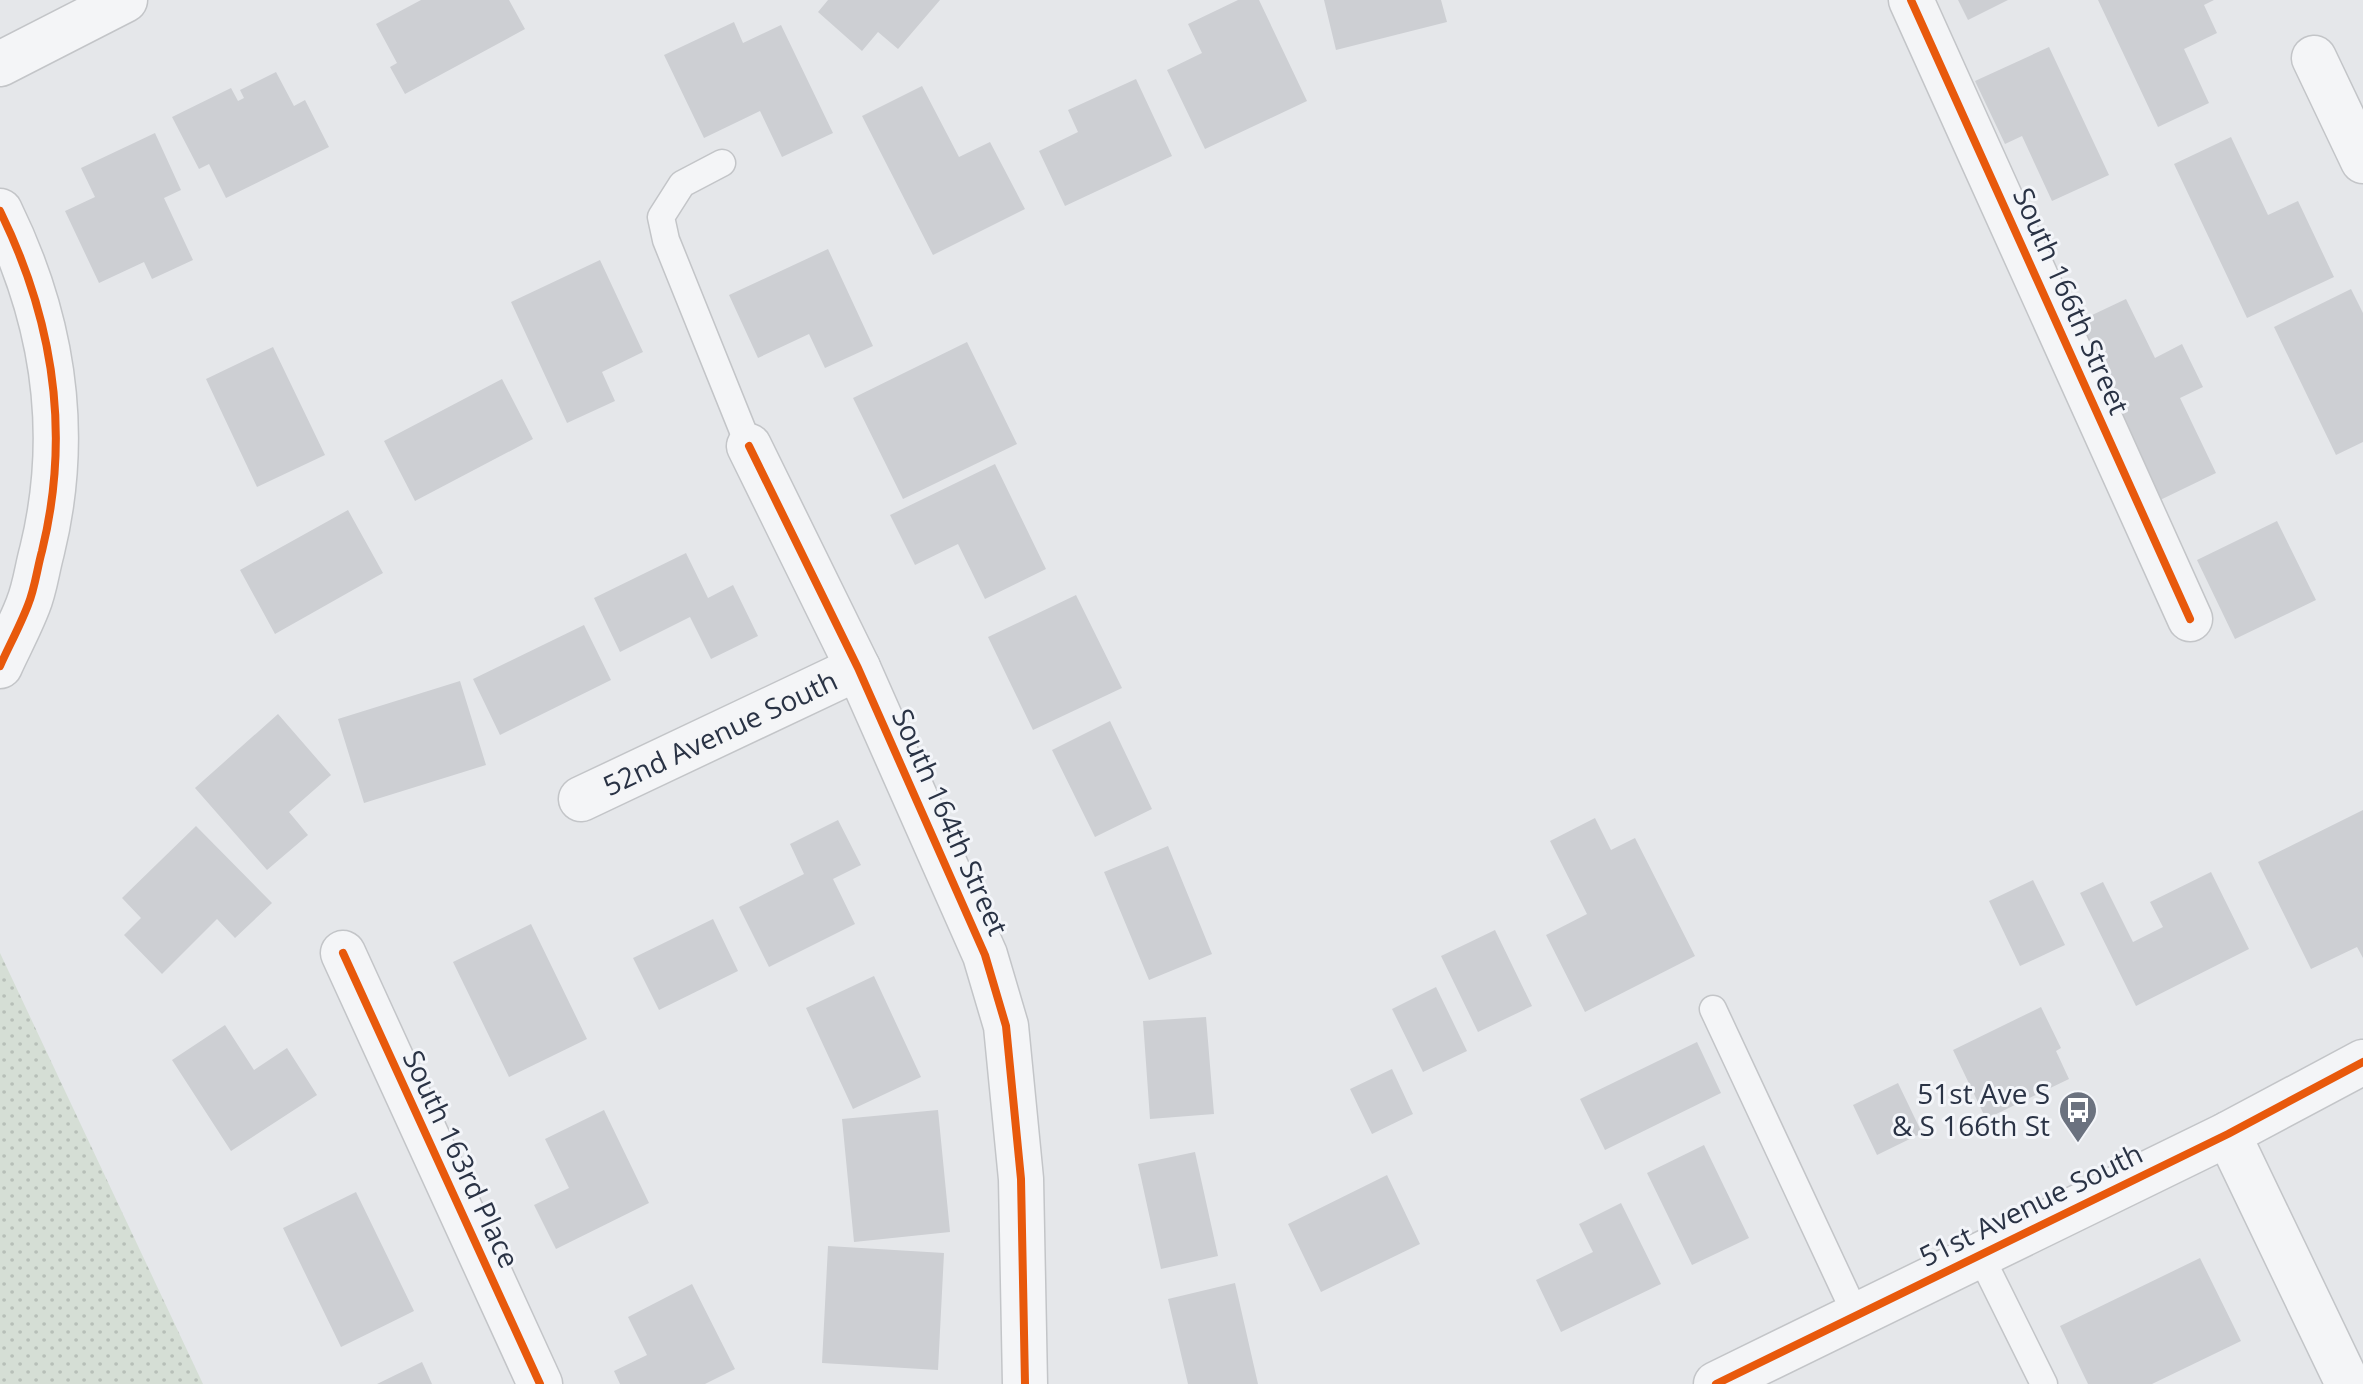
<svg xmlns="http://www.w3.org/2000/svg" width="2363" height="1384" viewBox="0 0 2363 1384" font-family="'Open Sans',sans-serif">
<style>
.grass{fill:url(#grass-dots)}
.building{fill:#cdcfd3}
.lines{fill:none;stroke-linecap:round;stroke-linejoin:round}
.lane-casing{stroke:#c3c5c8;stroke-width:29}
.street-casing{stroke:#c3c5c8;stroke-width:47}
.lane{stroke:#f4f5f7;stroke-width:26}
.street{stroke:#f4f5f7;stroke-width:44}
.cycleway-casing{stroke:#f3f5f9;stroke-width:13}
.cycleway{stroke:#e8590c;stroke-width:8}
.labels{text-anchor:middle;stroke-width:6;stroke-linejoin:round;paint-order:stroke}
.street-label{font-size:28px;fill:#2a3345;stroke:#f3f5f9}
.poi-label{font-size:28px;fill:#2a3345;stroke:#f3f5f9;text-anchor:end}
</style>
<defs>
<pattern id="grass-dots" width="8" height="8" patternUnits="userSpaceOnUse" patternTransform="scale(2)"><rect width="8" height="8" fill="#d5ded5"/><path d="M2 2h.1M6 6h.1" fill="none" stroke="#b7bfb8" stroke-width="1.8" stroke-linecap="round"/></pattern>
</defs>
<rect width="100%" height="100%" fill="#e5e7ea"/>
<path class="grass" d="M0,953L203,1384H0Z"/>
<path class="building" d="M421,0H509L525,29L405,94L390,67L397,63L376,24Z
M828,0H940L898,49L878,32L862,51L818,12Z
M1238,0H1259L1307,101L1205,149L1167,70L1202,53L1188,24Z
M1324,0H1441L1447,22L1336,50Z
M1958,0H2008L1968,20Z
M2098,0H2214L2204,5L2217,33L2184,49L2209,103L2158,127Z
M734,22L743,43L781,25L833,133L782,157L760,111L704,138L664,55Z
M2049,47L2109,175L2052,201L2022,136L2005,144L1975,81Z
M276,72L294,106L305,100L329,147L226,198L209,164L199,169L172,117L231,88L238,101L244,98L240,90Z
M1136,79L1172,156L1065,206L1039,151L1078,132L1068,110Z
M922,86L959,157L990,142L1025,209L933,255L862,116Z
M155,133L181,190L164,198L193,260L152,279L144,262L99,283L65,211L95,197L81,168Z
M2231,137L2268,215L2298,201L2334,277L2247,318L2174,164Z
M828,249L873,346L825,368L809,334L758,358L729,295Z
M600,260L643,352L602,372L615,401L567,423L511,302Z
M2351,289L2363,313V442L2336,455L2274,327Z
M2126,299L2155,358L2182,344L2203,387L2180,398L2216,473L2156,502L2071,325Z
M967,342L1017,444L903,499L853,398Z
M273,347L325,455L257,487L206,379Z
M502,379L533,439L415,501L384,441Z
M995,464L1046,569L985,599L958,544L915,565L890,515Z
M348,510L383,573L275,634L240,570Z
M2277,521L2316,600L2235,639L2197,560Z
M686,553L708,598L733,585L758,636L711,659L690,617L620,652L594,598Z
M1076,595L1122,688L1033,730L988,637Z
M584,625L611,680L500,735L473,679Z
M460,681L486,765L364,803L338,719Z
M278,714L331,775L289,812L308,835L267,870L195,788Z
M1110,721L1152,809L1095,837L1052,750Z
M2363,810V958L2357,947L2311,969L2258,862Z
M1595,818L1611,850L1635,838L1695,956L1585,1012L1546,935L1587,914L1550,841Z
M838,820L861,865L833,879L855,924L769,967L739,907L804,874L790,844Z
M196,826L272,903L235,938L217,919L162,974L124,935L141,918L122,898Z
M1168,846L1212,954L1149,980L1104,872Z
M2211,872L2249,949L2136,1006L2080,893L2103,882L2133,942L2163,927L2150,902Z
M2033,880L2065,945L2020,966L1989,901Z
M713,919L738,971L659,1010L633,958Z
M531,924L587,1039L509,1077L453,962Z
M1495,930L1532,1006L1478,1032L1441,956Z
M874,976L921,1077L853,1109L806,1008Z
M1436,987L1467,1051L1423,1072L1392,1009Z
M2041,1007L2061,1048L2056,1051L2069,1079L1986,1119L1953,1050Z
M1206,1017L1214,1114L1150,1119L1143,1021Z
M225,1025L254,1070L287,1048L317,1095L231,1151L172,1060Z
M1697,1042L1721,1093L1605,1150L1580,1099Z
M1392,1069L1413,1114L1372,1134L1350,1089Z
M1898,1083L1922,1133L1877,1155L1853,1105Z
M604,1110L649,1203L556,1249L534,1205L569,1188L545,1139Z
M938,1110L950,1232L854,1242L842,1119Z
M1704,1145L1749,1238L1692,1265L1647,1173Z
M1195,1152L1218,1256L1161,1269L1138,1164Z
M1387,1175L1420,1244L1321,1292L1288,1224Z
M356,1192L414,1311L341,1347L283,1228Z
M1621,1203L1661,1284L1561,1332L1536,1280L1593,1252L1579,1224Z
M828,1246L944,1253L938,1370L822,1363Z
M2200,1258L2241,1341L2152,1384H2088L2060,1326Z
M1235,1283L1258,1384H1188L1168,1299Z
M692,1284L735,1369L705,1384H620L614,1371L647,1355L628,1317Z
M422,1362L432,1384H377Z"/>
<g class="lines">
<defs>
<path id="lane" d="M722,163L682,184L661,217L666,240L749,446
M1713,1009L1856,1315
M1980,1255L2044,1384"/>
<g id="street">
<path d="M1911,0L2190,619"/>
<path d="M2314,58L2363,161"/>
<path d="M0,64L125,0"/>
<path d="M0,211C53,319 71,433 42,551C37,569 35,588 28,605C20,626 9,646 0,666"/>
<path d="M749,446L858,668L985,955L1006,1026L1021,1179L1025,1384"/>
<path id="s1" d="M581,799L858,668"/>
<path d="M343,953L540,1384"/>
<path d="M2228,1134L2348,1384"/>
<path d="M1716,1384L2228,1134L2363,1062"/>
</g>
</defs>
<use href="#lane" class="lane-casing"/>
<use href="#street" class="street-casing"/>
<use href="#lane" class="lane"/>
<use href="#street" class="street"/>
<defs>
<path id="cycleway" d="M1911,0L2190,619
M0,211C53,319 71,433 42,551C37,569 35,588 28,605C20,626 9,646 0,666
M749,446L858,668L985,955L1006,1026L1021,1179L1025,1384
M343,953L540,1384
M1716,1384L2228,1134L2363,1062"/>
</defs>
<use href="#cycleway" class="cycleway-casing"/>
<use href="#cycleway" class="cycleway"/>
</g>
<defs>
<symbol id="bus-pin" viewBox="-11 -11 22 30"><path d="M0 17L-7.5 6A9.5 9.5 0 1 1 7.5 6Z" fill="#6b727f" stroke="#f3f5f9"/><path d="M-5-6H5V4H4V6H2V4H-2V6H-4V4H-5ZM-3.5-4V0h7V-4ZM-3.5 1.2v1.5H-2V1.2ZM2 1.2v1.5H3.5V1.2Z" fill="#fff"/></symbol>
</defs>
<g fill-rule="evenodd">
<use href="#bus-pin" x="2056" y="1088" width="44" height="60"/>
</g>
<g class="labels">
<g class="street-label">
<text transform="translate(2071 301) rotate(66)" y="10">South 166th Street</text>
<text dy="10" stroke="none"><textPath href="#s1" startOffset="154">52nd Avenue South</textPath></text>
<text transform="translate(950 822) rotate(66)" y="10">South 164th Street</text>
<text transform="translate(461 1159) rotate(65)" y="10">South 163rd Place</text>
<text transform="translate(2031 1205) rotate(-26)" y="10">51st Avenue South</text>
</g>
<g class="poi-label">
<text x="2050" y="1104">51st Ave S<tspan x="2050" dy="32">&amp; S 166th St</tspan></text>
</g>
</g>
</svg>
